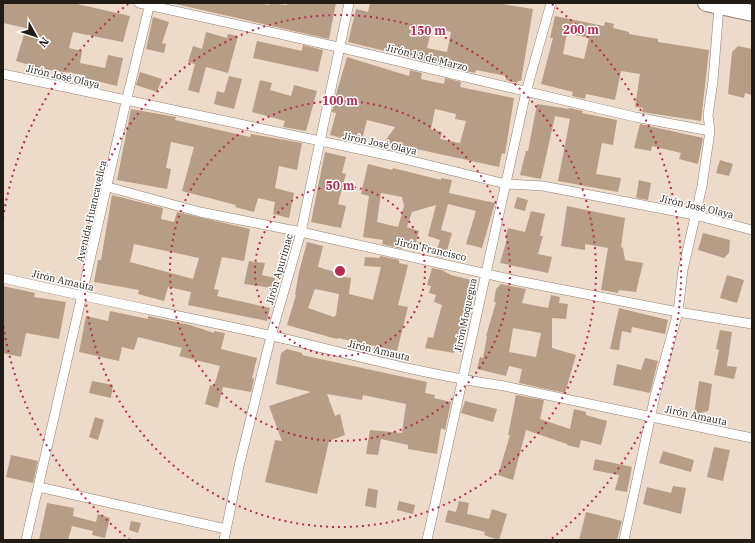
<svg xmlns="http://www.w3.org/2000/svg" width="755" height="543" viewBox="0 0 755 543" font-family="'IBM Plex Serif',serif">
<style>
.building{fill:#b69d86;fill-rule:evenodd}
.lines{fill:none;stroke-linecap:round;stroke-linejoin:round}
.street-casing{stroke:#918173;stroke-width:10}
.highway-casing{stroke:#918173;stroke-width:18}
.street{stroke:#fff;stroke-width:9}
.highway{stroke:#fff;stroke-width:16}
.ring{fill:none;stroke:#ba2a52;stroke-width:2;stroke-dasharray:2 4}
.labels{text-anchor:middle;stroke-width:3;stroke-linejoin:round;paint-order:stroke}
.street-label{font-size:10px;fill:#221c16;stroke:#fff}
.centre{fill:#ba2a52;stroke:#fff;stroke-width:2}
.ring-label{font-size:12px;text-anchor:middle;font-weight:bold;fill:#ba2a52;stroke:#fff;stroke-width:3;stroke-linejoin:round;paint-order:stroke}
</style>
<rect width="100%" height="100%" fill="#ecdbcb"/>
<path class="building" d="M3,3H73L130,16L123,42L73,32L69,48L82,51L80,63L105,68L108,55L123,58L117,86L84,78V75L43,69L16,61L26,28L3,23Z
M171,3H257L269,5L270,3L287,5V3H336L329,39Z
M370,3H496L533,9L521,81H518L517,83L506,80V76L476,70L475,73L348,42L356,9L368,12ZM432,28L451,32L447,52L427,48Z
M555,16L604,26L605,22L614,24L613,28L629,32V34L658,39V42L709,50L701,121L642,112L643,108L635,107L640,74L621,71L615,100L586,94L585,99L572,96L573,92L541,84L553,38H550ZM567,33L589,38L584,59L563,54Z
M153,17L169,22L162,43L166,44L164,53L146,49Z
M206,32L227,38L228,34L238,36L228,73L206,67L199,93L188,90L195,64L188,62L193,46L202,49Z
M257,41L302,51L303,45L323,50L318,72L253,58Z
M738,46L752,49V95L745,93L744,98L728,94L732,52Z
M347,57L409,76L410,70L422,73L421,79L444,84L445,78L461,82L460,87L514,98L505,154L502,153L499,167L407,147L405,149L394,148L392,144L385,141L395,127L367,120L361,143L330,135L336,113L332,112L337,91ZM435,109L456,114L455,119L466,121L460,143L440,139L442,132L431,129Z
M140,72L162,79L157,92L136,85Z
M229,76L242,79L234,109L214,104L217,91L224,93Z
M260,80L272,83L270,90L291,96L294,85L317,91L306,131L283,127L285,121L252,112Z
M537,104L569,109V108L583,111L582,113L617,120L613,145L602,143L596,174L621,178L618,192L558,181L570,119L555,116L541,179L520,175L526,151H528Z
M131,109L176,117L175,120L250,137L251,134L302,143L297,170L279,166L275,188L294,193L289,218L273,214L275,202L258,198L254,212L235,207L236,205L182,191L194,147L171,142L166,168L171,169L167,189L117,180Z
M640,124L703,138L698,164L679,159L681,153L652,146L651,151L634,148Z
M325,152L346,157L342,173L346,174L338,204L346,206L341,228L311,222Z
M720,160L733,164L729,176L716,173Z
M368,164L392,170L393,168L441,180V178L452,180L449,193L495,203L482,248L466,244L476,211L448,204L441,230L452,233L445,258L435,256L440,240L428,236L436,205L412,212L407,227L419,231L414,249L403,245L402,249L382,244L383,240L363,237L369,196L361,194ZM381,193L402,197L404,206L398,227L377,222Z
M639,180L651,183L648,200L636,198Z
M112,195L163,208L161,219L174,222L177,212L250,229L244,261L222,257L214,289L219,290L217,296L270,308L267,321L188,305L191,292L168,287L164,301L138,294L139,290L94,282L98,260H101ZM134,244L199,258L193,279L130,262Z
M517,197L528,200L525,211L514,208Z
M567,206L625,218L621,247L623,248L625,260L643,263L636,292L619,290L618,293L601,290L608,248L585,244V250L561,246Z
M531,211L545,214L540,236H543L538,254L552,257L548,273L500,263L507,239L505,238L508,228L525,232Z
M703,233L730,240L729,253L724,258L698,250Z
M307,242L323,246L318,267L335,272L334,275L351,278L349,294L373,300L381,267L364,266L365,257L380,258V256L399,260V263L408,265L398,305L408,307L397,351L338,338V339L333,338L287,325L296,295H295L299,272ZM315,289L339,294L336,315L334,317L308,308Z
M249,261L265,263L262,275L275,278L273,288L244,284Z
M432,268L442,270L451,275L476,281L467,332H465L462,342L457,341L454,353L425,348L428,337L433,338L442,305L434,302L436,295L429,293L431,286L427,285Z
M727,275L744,280L737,303L720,298Z
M501,284L526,289L522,303L548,308L551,295L560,297L559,303L568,304L566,319L552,318V348L576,355L565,393L519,383L522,369L509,366L506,376L477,369L480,357L483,358L487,336H486L496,302H494L496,289ZM513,328L541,333L536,357L509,352Z
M3,286L35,293L34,297L66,302L59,339L26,333L21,357L3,353Z
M619,308L668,320L665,334L632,327L631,333L622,331L619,350L610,349Z
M110,311L148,319V316L190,325L214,333V331L225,333L221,349L257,358L252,378L254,379L251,392L223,387L218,408L205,404L210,385L214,386L220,366L179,356L182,348L138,337L134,350L122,347L119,361L79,352L86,316L108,321Z
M720,330L732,332L727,366L737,367L734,379L714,375L719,350L716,349Z
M287,349L302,353V355L427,382L425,393L435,395L434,398L451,402L445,430L441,428L437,454L408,449V445L381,439L378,455L366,454L370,430L402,433L406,404L363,395L362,400L327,394L335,416L340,414L345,435L329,441L317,494L265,482L275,440L282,441L269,406L311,392L276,384L281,353Z
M645,358L658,361L650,393L613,385L617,364L641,370Z
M92,381L113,385L111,398L89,393Z
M699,381L712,384L709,407L708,411L694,415Z
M516,395L544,400L540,419L570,429L574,409L586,412V415L607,421L601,445L581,440L579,448L567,445V444L526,430L513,480L498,475L510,435H508Z
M465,401L497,409L493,422L461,413Z
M95,417L104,420L98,440L89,437Z
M714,447L730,450L723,481L707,477Z
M663,451L694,460L691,472L659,463Z
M11,455L38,461L33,483L6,477Z
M595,459L632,467L627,492L615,490L619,475L593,470Z
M673,486L686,488L681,514L643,504L647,487L671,493Z
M368,488L378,490L376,508L365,506Z
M399,501L415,505L413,514L397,510Z
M459,501L469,503L467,514L489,519L492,509L507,514L499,540L484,535L485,532L445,522L448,510L456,512Z
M47,503L74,508L73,516L96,522L98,514L110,518L105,538L92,535L93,531L72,526L68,540H39Z
M586,512L622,521L617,540H579Z
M131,521L141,523L138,533L129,530Z"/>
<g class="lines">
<defs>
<path id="street" d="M139,3L338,47L635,117L710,131
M3,74L396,157L506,184L543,186L695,215L752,230
M108,187L200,212L301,232L518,281L678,312L752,324
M3,278C93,299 183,316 273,336C350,354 426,375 504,386L752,438
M39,487L226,529
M26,540L126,102L150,3
M224,540L239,466L271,336L301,232L349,3
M427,540L526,92L551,3
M624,540L655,396L678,312L683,270L702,186L710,131L708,115L713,81L719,6"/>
<path id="highway" d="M706,3L752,13"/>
</defs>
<use href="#street" class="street-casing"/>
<use href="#highway" class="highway-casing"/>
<use href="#street" class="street"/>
<use href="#highway" class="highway"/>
</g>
<g class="ring">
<circle cx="340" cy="271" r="85"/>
<circle cx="340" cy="271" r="170"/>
<circle cx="340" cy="271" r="256"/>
<path d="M130 540A341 341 0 0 1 3 324M3 218A341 341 0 0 1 128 4M552 4A341 341 0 0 1 550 540"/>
</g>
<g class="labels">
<g class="street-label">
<text transform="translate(427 57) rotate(14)" y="4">Jirón 13 de Marzo</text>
<text transform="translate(63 76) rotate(13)" y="4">Jirón José Olaya</text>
<text transform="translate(380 143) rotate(12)" y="4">Jirón José Olaya</text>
<text transform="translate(697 206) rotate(13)" y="4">Jirón José Olaya</text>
<text transform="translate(91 211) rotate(-77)" y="4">Avenida Huancavelica</text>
<text transform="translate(431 249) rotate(13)" y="4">Jirón Francisco</text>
<text transform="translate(279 269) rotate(-74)" y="4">Jirón Apurímac</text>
<text transform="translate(63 280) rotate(13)" y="4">Jirón Amauta</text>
<text transform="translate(465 315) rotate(-78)" y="4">Jirón Moquegua</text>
<text transform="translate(379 350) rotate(13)" y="4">Jirón Amauta</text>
<text transform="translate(696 415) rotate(12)" y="4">Jirón Amauta</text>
</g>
</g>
<circle cx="340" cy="271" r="6" class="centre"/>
<g class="ring-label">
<text x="581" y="34">200 m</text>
<text x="428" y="35">150 m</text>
<text x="340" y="105">100 m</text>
<text x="340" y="190">50 m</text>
</g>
<rect width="755" height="543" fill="none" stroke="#221c16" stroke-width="8"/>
<g transform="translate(36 36) rotate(129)" stroke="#ffffff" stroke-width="3" paint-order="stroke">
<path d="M0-3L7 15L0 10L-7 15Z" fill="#221c16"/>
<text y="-6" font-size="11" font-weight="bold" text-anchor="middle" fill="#221c16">N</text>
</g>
</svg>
